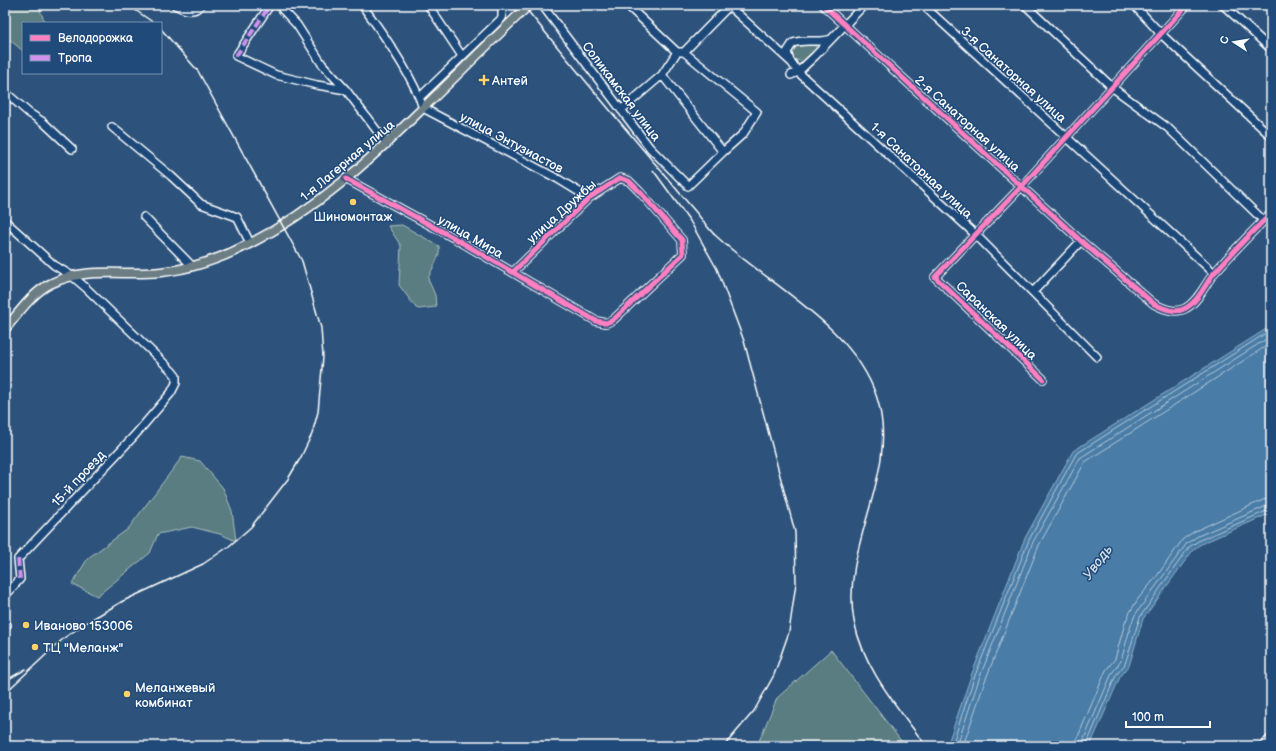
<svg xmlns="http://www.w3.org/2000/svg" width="1276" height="751" viewBox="0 0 1276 751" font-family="'Balsamiq Sans',sans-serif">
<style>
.green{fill:#5a7d82;stroke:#acbec0}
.water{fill:#497ba6;stroke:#92b0ca}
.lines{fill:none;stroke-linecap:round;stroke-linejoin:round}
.shore{stroke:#b6cadb;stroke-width:1}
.minor-casing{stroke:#fff;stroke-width:10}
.major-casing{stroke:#fff;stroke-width:11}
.minor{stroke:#1f4a7a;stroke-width:7}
.major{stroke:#6c7e84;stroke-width:8}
.rail{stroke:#fff;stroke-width:1.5}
.quiet{stroke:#d193ec;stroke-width:4;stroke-dasharray:8 4;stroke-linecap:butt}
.cycleway-casing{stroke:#1f4a7a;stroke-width:8}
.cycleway{stroke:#ff80c0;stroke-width:5}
.poi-dot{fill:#ffd166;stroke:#1f4a7a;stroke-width:1.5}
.labels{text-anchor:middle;stroke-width:3;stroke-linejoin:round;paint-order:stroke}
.street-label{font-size:13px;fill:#fff;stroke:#1f4a7a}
.poi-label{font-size:13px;fill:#fff;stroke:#1f4a7a;text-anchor:start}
.water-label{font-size:14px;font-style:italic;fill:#d2dee9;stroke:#1f4a7a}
</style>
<rect width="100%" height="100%" fill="#2d537c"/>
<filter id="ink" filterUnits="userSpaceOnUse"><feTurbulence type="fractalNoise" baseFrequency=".025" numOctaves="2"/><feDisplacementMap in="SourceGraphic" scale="8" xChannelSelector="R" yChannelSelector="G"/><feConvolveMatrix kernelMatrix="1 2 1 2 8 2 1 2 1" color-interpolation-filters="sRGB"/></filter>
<g filter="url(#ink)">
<path class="green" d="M5,5H51L40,10L45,23H23V51L5,36Z
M810,44H814L817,49L802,62L794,59L792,54L795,47Z
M402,225L439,246C441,258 432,267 428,279L435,295L436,307L419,309L416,308L399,285L401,246L388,226Z
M182,457L200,461L223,488L232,511L236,541L220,534L192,527L158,534L150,553L97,596L72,584L88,558L128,529Z
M831,650L905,746H757L777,698Z"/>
<path class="water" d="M1271,326V513L1201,544L1193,550L1143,619L1129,666L1120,677L1090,746H947L971,676L1025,538L1073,451Z"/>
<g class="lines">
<path class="shore" d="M952,746L974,678L1029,540L1076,454L1271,330
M957,746L979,679L1033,542L1080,458L1271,336
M963,746L985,681L1039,545L1085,462L1271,343
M1075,746L1077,739L1106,670L1115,659L1125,623L1130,612L1138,599L1157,576L1183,539L1195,531L1263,500L1271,498
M1081,746L1112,673L1121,661L1131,625L1135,615L1187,543L1198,536L1271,504
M1086,746L1116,675L1125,664L1140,617L1189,547L1200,540L1271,509"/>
<defs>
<path id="minor" d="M175,5C185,10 193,14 201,5
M270,5L236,56L276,75L317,85L346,90
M281,5L282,9L297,25L322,64L346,90L387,144
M362,5C382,32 413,76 423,108L558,179L589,198
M428,5L462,56
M542,5L650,148L688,186L723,152L743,134L757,112L684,52
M627,5L677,52
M728,5L792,63L798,72L976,235L1097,357
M823,5L1081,241L1154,304C1164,309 1176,314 1186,308C1199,301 1206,282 1215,272C1233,252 1251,232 1271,214
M923,5L1214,273
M1025,5L1113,88L1168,128L1264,221
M1134,5L1161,34L1271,136
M1223,5L1271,49
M790,61L787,52L793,43C806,38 819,44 831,39
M662,75L723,152
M791,75L798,72L815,56L864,5
M5,92L29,113L43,122L72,149
M420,97L502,18V5
M621,110L662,75L677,52H684L729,6
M112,127L171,176L201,204L237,217L250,243
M346,179L454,238L596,321L606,323L613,320L683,254L682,240L640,192L629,181L620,178L589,198L513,272
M144,217L192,266
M5,221L54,265L72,276L85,287L172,371L176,376V383L171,393L135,435L18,559L20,579L5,596
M1033,292L1081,241
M1043,379L935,277L1022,186L1187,5
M5,624L7,625
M1263,746L1271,738"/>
<path id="major" d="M5,329C18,314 32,293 50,284C86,266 123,276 161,272C192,269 222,258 249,244C316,210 370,160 423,108C458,74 493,39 529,5"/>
</defs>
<use href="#minor" class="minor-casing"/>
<use href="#major" class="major-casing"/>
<use href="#minor" class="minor"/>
<use href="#major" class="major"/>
<path class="rail" d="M128,5L154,23
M523,5C565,57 608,108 651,159C666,176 680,194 695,211C702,219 708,229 716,236C769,285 854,326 877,398C901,473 840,545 854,621C864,670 898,707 926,746
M653,170L690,221L717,269L744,341L795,532L796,583L789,632L774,675L754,711L724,746
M5,681L26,669
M5,693L64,638L89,621L123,601L203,564L228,547L251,527L288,479L301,457L312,434L318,412L323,357L321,328L302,261L198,71L161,29"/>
<path class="quiet" d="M236,56L270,5
M18,559L20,579
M5,624L7,625"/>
<defs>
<path id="cycleway" d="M823,5L1081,241L1154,304C1164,309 1176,314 1186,308C1199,301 1206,282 1215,272C1233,252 1251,232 1271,214
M346,179L454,238L596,321L606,323L613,320L683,254L682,240L640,192L629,181L620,178L589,198L513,272
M1043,379L935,277L1022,186L1187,5"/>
</defs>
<use href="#cycleway" class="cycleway-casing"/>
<use href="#cycleway" class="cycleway"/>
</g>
</g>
<g class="poi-dot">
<path d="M482 74h4v4h4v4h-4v4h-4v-4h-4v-4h4z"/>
<circle cx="353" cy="202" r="4"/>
<circle cx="26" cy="625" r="4"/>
<circle cx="35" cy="647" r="4"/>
<circle cx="127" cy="694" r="4"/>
</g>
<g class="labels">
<g class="street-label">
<text transform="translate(1014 74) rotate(42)" y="5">3-я Санаторная улица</text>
<text transform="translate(622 91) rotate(53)" y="5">Соликамская улица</text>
<text transform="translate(968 123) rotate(42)" y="5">2-я Санаторная улица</text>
<text transform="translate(512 142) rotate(28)" y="5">улица Энтузиастов</text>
<text transform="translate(347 160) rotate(-40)" y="5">1-я Лагерная улица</text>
<text transform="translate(922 170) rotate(43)" y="5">1-я Санаторная улица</text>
<text transform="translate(561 211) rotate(-42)" y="5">улица Дружбы</text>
<text transform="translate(471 236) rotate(30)" y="5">улица Мира</text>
<text transform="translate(997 320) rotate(44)" y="5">Саранская улица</text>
<text transform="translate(78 478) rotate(-47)" y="5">15-й проезд</text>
</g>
<g class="poi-label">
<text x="492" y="85">Антей</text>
<text x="353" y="221" text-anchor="middle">Шиномонтаж</text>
<text x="34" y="630">Иваново 153006</text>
<text x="43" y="652">ТЦ "Меланж"</text>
<text x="135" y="692">Меланжевый<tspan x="135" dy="15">комбинат</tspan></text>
</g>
<g class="water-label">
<text transform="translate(1097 562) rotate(-53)" y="5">Уводь</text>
</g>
</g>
<rect width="1276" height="751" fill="none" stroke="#1f4a7a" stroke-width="20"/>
<rect x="10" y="10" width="1256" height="731" fill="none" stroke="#fff" stroke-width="1.5" filter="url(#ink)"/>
<rect x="22" y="22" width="140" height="52" fill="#1f4a7a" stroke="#7992af"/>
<rect x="30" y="35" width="20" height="6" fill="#ff80c0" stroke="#7992af"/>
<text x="58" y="42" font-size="12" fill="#ffffff">Велодорожка</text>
<rect x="30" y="55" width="20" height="6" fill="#d193ec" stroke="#7992af"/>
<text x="58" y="62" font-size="12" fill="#ffffff">Тропа</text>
<g transform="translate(1234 42) rotate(282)" stroke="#1f4a7a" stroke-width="3" paint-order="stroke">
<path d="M0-3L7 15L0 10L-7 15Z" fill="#ffffff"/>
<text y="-6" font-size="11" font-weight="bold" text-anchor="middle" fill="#ffffff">С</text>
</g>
<path d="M1126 721v6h84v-6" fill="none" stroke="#ffffff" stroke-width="2"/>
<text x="1132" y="721" font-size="12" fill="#ffffff" stroke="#1f4a7a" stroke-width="3" paint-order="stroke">100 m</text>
</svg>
